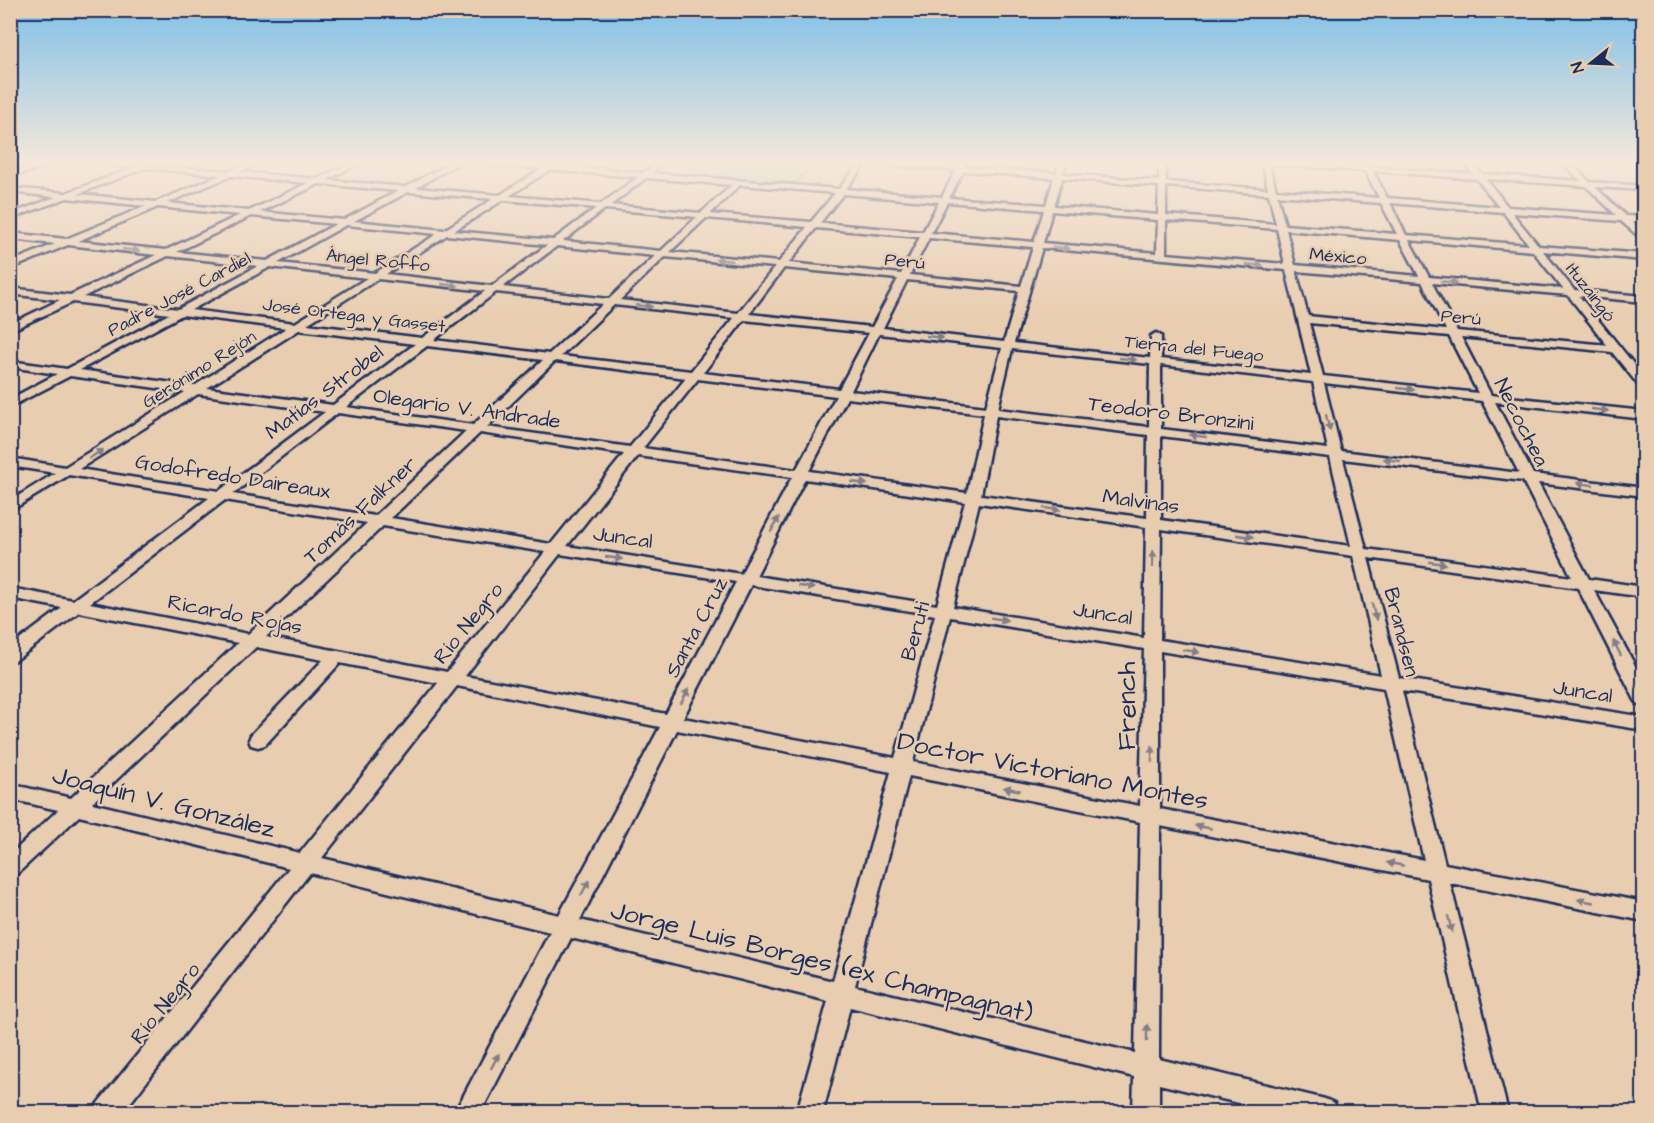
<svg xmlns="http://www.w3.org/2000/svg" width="1654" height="1123" viewBox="0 0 1654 1123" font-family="'Architects Daughter',sans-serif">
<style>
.green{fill:#9ddaa1;stroke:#5c8480;stroke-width:1.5}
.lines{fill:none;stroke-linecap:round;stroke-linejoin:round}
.street-casing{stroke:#1b2f5e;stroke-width:5}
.street{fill:#e9cdb0;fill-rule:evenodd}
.oneway{fill:#827e87}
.labels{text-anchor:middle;stroke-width:5;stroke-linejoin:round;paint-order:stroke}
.far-street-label{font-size:18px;fill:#1b2f5e;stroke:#e9cdb0}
.street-label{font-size:21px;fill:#1b2f5e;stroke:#e9cdb0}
.near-street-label{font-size:26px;fill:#1b2f5e;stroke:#e9cdb0}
</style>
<rect width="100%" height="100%" fill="#e9cdb0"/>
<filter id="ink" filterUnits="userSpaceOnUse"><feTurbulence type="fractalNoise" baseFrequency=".0167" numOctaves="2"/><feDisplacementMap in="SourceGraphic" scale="12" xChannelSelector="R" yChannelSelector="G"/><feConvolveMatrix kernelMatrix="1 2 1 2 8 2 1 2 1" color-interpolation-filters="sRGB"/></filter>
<g filter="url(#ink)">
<path class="green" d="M700,162H856L851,168L812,165L796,183L684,174Z"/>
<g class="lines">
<defs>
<path id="street" d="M46,162H56L10,178V173Z
M99,162L229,171L251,162H260L240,172L317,179L353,162H361L327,180L406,187L452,162H460L416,188L500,195L541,169L485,164L482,162L551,164L643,173L658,162H665L652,173L839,189L860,162H867L846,189L942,197L956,170L873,164L869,162L958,166L961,162H967L965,167L1056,173L1060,162H1066L1063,174L1159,181V162H1166V182L1268,189L1262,162L1363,166L1361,162H1367L1370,167L1473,174L1464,162H1472L1482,174L1581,181L1561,162H1569L1590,182L1644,186V190L1595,187L1626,216L1644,217V223L1632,222L1644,233V241L1621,221L1512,213L1539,246L1644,254V260L1543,251L1574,290L1644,296V302L1579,296L1644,377V388L1640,387L1612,352L1461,337L1491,395L1644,411V419L1495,402L1533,474L1644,488V496L1538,483L1589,579L1644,587V597L1594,590L1644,682V706L1638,704L1635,700L1578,588L1368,558L1399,678L1644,717V730L1402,691L1445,864L1644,902V921L1450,883L1508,1112H1482L1428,879L1160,826L1159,1059L1325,1099L1334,1103L1338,1112H1276L1159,1084V1112H1133L1134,1077L850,1007L823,1112H797L828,1001L571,938L481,1112H455L550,932L310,873L123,1112H94L98,1103L289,868L79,816L17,874L10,877V855L58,810L10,799V784L71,798L238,643L79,612L16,660L10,662V647L62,608L10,598V588L73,600L209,498L69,475L10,511V501L55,473L10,466V458L65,467L185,392L70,376L10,407V399L57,374L10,367V361L67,369L169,314L73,302L10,331V324L60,300L10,294V288L70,295L156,255L68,245L10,269V262L55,244L10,239V233L66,239L146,206L67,198L10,219V214L56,197L10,192V188L66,193L135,167L102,164ZM1269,164L1365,171L1379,198L1276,190ZM145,168L220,175L156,202L78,194ZM550,170L638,177L601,204L509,196ZM963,171L1054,178L1046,205L949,198ZM1373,171L1477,179L1499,207L1387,198ZM231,176L308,183L249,211L167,203ZM646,178L732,185L701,213L611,205ZM1062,178L1159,186L1158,215L1054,206ZM1486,179L1586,186L1616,215L1508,207ZM319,184L398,191L344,220L260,212ZM740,185L835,193L811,222L710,214ZM1166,186L1269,194L1276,224L1166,215ZM408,192L493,199L444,230L354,221ZM843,194L939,202L923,232L820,223ZM1277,195L1381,203L1397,234L1285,225ZM503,200L596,208L553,240L454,231ZM947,202L1044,210L1034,242L931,233ZM1390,203L1503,212L1529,245L1406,235ZM158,207L240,215L166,250L78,241ZM605,209L697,217L661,251L563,241ZM1052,211L1158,220L1157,253L1043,243ZM251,216L336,224L267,261L177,252ZM706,218L807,227L779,262L670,252ZM1166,220L1277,229L1285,264L1166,254ZM346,225L437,234L375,273L278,263ZM816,228L920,237L901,274L789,263ZM1286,230L1400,240L1419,276L1295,265ZM447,235L547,245L492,286L386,274ZM929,238L1033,247L1021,286L910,275ZM1409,240L1533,251L1563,289L1429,277ZM557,246L655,256L609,299L503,287ZM1042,248L1286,270L1311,375L1161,359V336L1156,333L1151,336L1150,358L1014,343ZM168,256L258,266L178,309L83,297ZM665,257L775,267L738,313L620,300ZM270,267L367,278L295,323L191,310ZM784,268L898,279L872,327L749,314ZM1296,271L1422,282L1446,330L1308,316ZM378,279L485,291L422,338L307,324ZM907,280L1019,291L1004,342L883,328ZM1432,283L1568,295L1607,345L1457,331ZM496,292L603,304L549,354L434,340ZM614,305L734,318L691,371L561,356ZM182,315L286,328L194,386L80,370ZM744,320L869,333L839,389L703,373ZM1309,323L1449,336L1478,393L1323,376ZM299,330L415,344L333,405L207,388ZM879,334L1002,348L986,407L851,391ZM427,346L543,360L473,425L346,407ZM1012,349L1150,364L1149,427L998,409ZM555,361L686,378L630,447L487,427ZM1161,365L1313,382L1328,449L1161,429ZM698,379L836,396L796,470L643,448ZM1324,383L1482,401L1519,473L1341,451ZM198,394L325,412L219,491L79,469ZM847,398L984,414L967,493L809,471ZM338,413L466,431L375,516L233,494ZM996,416L1148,435L1147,518L981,495ZM480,433L624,454L551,544L391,518ZM1161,436L1330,457L1351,546L1161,520ZM638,456L792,477L741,574L567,546ZM1343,459L1523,481L1572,577L1366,549ZM805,479L965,502L937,605L756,576ZM225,500L367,523L248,634L90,603ZM979,503L1146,527L1144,638L953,607ZM383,526L545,552L447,672L266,637ZM1161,529L1353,556L1381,675L1160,640ZM560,554L736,582L666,714L465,676ZM751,585L935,615L895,758L683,718ZM950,617L1144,649L1140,806L913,762ZM256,647L323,660L251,735L249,740L251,745L258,747L265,745L340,663L438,683L300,853L92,803ZM1160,651L1384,688L1424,860L1160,809ZM457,686L660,727L559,915L322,858ZM677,730L891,772L833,981L580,920ZM909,776L1140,822L1135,1053L855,986Z"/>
</defs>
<use href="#street" class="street-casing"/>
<use href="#street" class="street"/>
</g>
<defs><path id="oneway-solid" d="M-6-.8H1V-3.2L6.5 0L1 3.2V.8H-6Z" transform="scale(1.5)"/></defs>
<g class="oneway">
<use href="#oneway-solid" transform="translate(1061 248) rotate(5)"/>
<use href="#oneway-solid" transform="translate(131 250) rotate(6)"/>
<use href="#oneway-solid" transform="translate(724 260) rotate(-174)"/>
<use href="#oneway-solid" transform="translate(1255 265) rotate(5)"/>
<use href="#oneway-solid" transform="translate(1449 282) rotate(5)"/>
<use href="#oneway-solid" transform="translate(450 285) rotate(6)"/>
<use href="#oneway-solid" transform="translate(644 306) rotate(6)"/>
<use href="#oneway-solid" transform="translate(935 337) rotate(6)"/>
<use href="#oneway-solid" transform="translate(1128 359) rotate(6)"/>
<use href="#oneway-solid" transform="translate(1406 389) rotate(6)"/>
<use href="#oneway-solid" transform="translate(1600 410) rotate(6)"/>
<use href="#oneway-solid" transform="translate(1328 423) rotate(76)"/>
<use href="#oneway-solid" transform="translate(1198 436) rotate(-173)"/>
<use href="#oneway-solid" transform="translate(96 454) rotate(-32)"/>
<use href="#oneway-solid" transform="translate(1392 460) rotate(-173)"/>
<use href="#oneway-solid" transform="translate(859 483) rotate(8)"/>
<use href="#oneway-solid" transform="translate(1585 484) rotate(-173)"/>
<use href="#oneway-solid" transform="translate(1052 509) rotate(8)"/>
<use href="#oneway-solid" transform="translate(775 524) rotate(-62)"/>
<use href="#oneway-solid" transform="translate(1245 536) rotate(8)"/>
<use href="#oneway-solid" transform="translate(614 558) rotate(8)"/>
<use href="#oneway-solid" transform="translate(1153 559) rotate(-89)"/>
<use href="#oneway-solid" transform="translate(1438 563) rotate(8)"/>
<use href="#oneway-solid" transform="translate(806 587) rotate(9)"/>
<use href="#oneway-solid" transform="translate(1374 612) rotate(76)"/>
<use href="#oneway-solid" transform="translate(999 619) rotate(9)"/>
<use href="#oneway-solid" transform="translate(1617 648) rotate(-117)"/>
<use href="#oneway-solid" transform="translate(1191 651) rotate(9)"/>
<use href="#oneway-solid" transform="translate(685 696) rotate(-62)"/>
<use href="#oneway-solid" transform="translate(1152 754) rotate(-90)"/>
<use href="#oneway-solid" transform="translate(1012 789) rotate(-169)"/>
<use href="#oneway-solid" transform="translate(1203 827) rotate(-169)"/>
<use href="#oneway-solid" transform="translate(1395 864) rotate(-169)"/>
<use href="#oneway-solid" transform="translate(585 888) rotate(-62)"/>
<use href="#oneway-solid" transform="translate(1586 901) rotate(-169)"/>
<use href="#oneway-solid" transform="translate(1450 924) rotate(76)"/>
<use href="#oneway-solid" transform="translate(1147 1033) rotate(-89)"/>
<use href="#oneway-solid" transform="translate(495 1061) rotate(-62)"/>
</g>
</g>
<linearGradient id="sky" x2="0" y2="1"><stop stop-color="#81c0e8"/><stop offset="0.51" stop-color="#f5e8db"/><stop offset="1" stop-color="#f5e8db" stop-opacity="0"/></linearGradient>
<rect width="1654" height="319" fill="url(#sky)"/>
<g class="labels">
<g class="far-street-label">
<text transform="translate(1338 256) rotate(5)" y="6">México</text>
<text transform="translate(378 260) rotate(6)" y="6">Ángel Roffo</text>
<text transform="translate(905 261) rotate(6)" y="6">Perú</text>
<text transform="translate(1591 292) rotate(52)" y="6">Ituzaingó</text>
<text transform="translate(179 294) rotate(-28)" y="6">Padre José Cardiel</text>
<text transform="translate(354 315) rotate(7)" y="6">José Ortega y Gasset</text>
<text transform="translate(1461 317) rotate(5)" y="6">Perú</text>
<text transform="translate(1194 348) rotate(6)" y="6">Tierra del Fuego</text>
<text transform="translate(199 369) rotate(-32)" y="6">Gerónimo Rejón</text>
</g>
<g class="street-label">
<text transform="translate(324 392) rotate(-37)" y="7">Matías Strobel</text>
<text transform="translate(467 408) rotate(8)" y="7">Olegario V. Andrade</text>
<text transform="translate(1171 413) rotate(7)" y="7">Teodoro Bronzini</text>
<text transform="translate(1522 422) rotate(63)" y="7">Necochea</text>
<text transform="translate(233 476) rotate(9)" y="7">Godofredo Daireaux</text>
<text transform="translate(1141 501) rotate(8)" y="7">Malvinas</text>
<text transform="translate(360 510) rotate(-43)" y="7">Tomás Falkner</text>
<text transform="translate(623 537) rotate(8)" y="7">Juncal</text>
<text transform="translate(1103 613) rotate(9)" y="7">Juncal</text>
<text transform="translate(235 614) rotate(11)" y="7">Ricardo Rojas</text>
<text transform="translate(468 623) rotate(-51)" y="7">Río Negro</text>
<text transform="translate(696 627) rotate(-62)" y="7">Santa Cruz</text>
<text transform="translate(915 631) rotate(-75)" y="7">Beruti</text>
<text transform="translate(1402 632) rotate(76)" y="7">Brandsen</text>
<text transform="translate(1583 691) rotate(9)" y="7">Juncal</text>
<text transform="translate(165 1003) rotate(-51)" y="7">Río Negro</text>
</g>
<g class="near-street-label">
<text transform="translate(1126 706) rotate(-90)" y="9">French</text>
<text transform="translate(1053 770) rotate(11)" y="9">Doctor Victoriano Montes</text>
<text transform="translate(164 801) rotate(14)" y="9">Joaquín V. González</text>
<text transform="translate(822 961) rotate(14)" y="9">Jorge Luis Borges (ex Champagnat)</text>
</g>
</g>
<rect width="1654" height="1123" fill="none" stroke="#e9cdb0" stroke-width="36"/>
<rect x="18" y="18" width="1618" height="1087" fill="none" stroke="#1b2f5e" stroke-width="2" filter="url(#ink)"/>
<g transform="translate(1591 63) rotate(252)" stroke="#e9cdb0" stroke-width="4.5" paint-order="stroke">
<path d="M0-4.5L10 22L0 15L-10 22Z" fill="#1b2f5e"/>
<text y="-9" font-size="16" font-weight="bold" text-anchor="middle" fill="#1b2f5e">N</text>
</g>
</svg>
